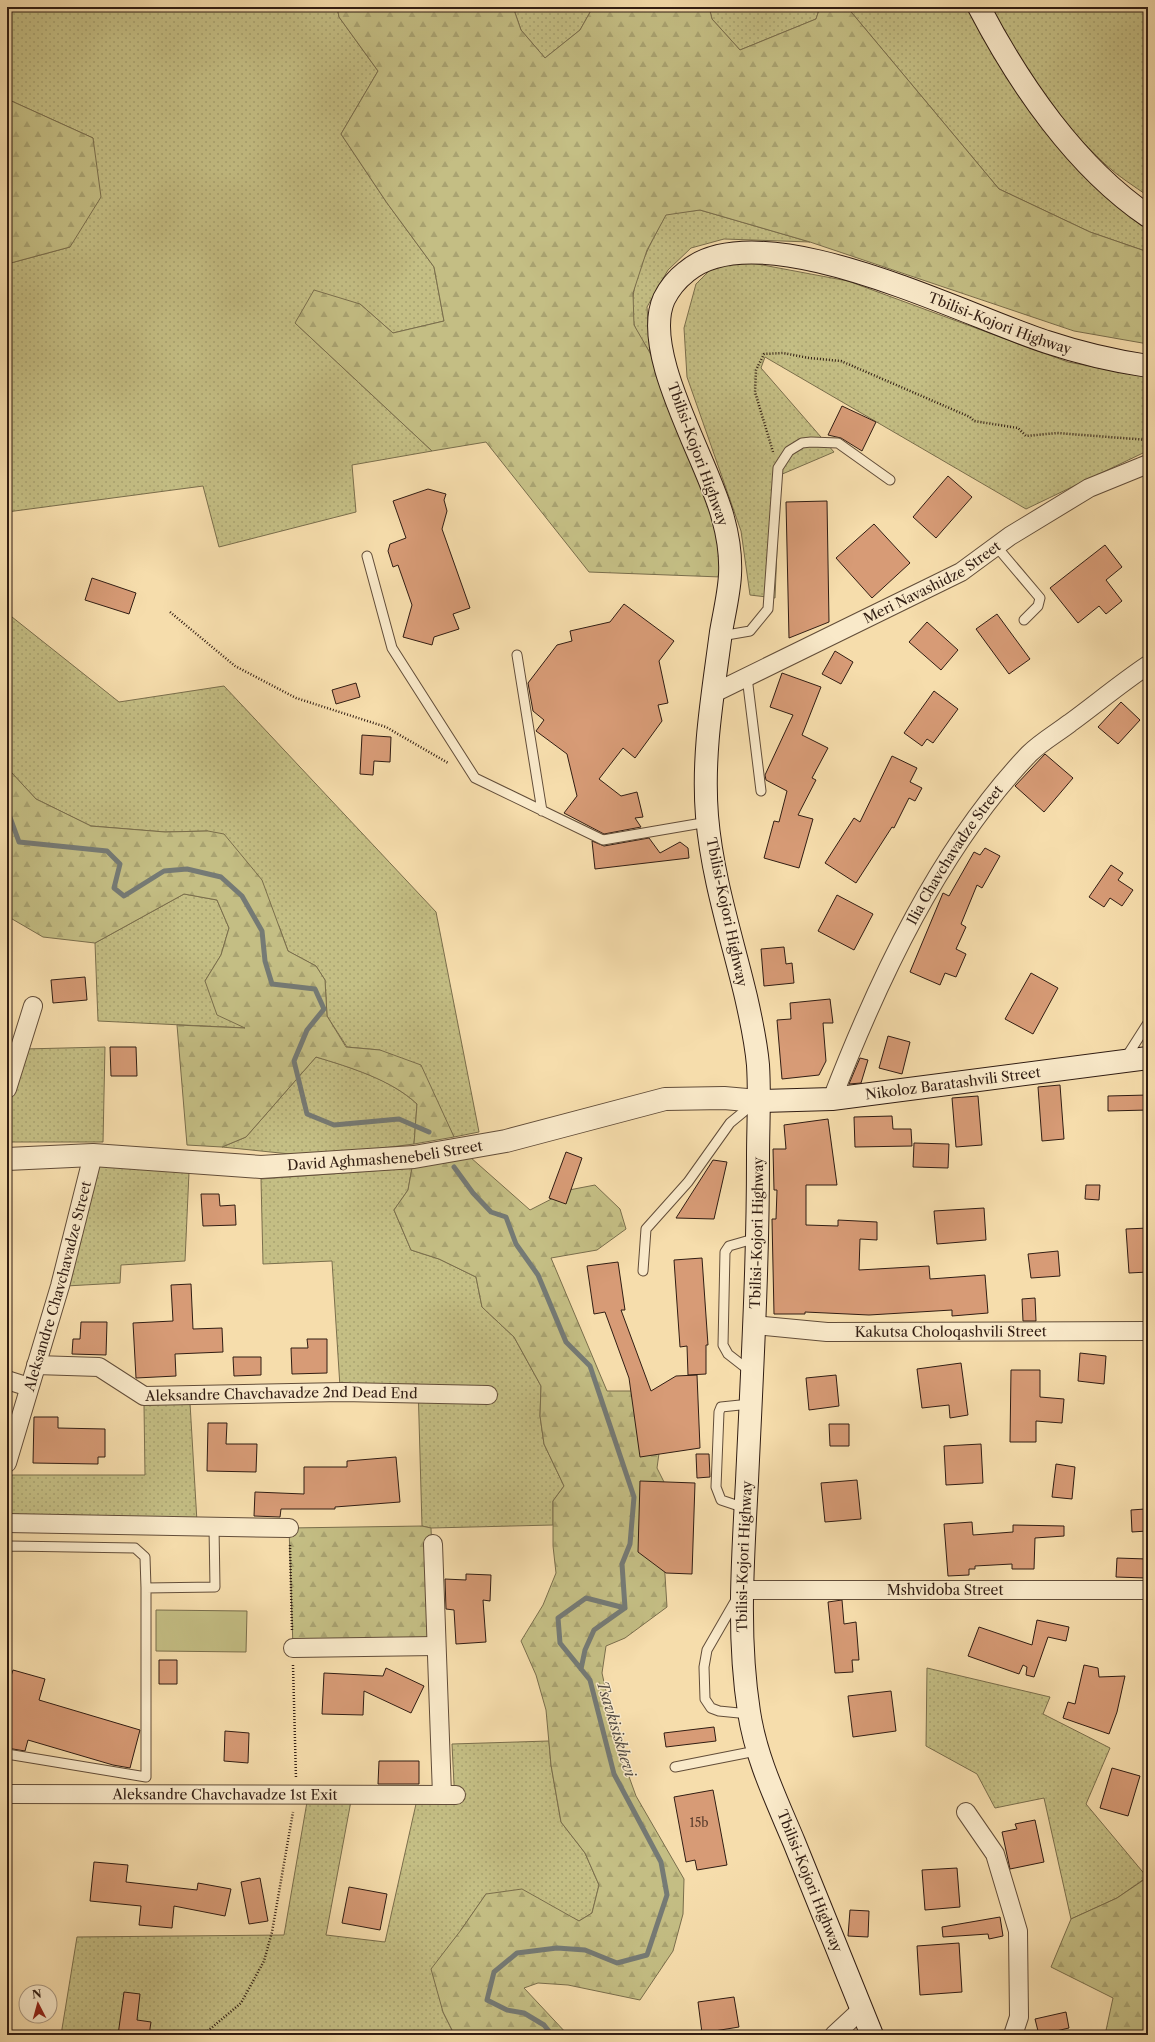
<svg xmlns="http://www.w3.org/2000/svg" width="1155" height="2042" viewBox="0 0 1155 2042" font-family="'Libre Caslon Text',serif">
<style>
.grass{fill:url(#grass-dots);stroke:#7a6e4c}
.forest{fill:url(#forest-firs);stroke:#7a6e4c}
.green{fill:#c4be84;stroke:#7a6e4c}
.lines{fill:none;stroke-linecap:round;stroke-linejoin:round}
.stream{stroke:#757a75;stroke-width:5}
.building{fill:#d79b76;stroke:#311d13}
.service-casing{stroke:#624d39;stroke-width:11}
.minor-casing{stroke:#624d39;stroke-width:20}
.tertiary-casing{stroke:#624d39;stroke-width:24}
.secondary-casing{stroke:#311d13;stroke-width:24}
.path{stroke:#311d13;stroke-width:2.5;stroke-dasharray:1 2;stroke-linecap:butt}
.service{stroke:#f9e9c9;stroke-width:9}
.minor{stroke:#f9e9c9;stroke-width:18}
.tertiary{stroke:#f9e9c9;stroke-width:22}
.secondary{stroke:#f9e9c9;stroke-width:22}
.labels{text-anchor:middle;stroke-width:3;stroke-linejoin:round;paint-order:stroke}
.number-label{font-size:12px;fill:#5a3c2c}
.street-label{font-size:14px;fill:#311d13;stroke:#f9e9c9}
.water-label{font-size:15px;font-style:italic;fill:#534c44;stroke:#f9e9c9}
</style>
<defs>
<pattern id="grass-dots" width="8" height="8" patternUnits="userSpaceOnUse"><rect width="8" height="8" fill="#c4be84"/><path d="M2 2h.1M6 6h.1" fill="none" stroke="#a9a371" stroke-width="1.8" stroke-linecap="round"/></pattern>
<pattern id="forest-firs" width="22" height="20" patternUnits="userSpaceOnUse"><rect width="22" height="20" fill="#c4be84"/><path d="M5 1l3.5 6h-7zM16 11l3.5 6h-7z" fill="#a9a371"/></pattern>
</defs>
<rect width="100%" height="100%" fill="#f6ddac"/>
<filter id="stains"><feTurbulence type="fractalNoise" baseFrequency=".005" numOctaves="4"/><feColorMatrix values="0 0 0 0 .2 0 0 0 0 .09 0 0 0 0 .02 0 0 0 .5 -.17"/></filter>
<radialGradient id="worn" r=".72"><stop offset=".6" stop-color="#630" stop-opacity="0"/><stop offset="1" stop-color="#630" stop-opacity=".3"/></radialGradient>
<path class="grass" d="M7,7H337L339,17L378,71L341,134L387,203L434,267L444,321L393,333L360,304L295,323L432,451L352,465L356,512L219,547L203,486L7,512V264L70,247L93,138L7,99Z
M513,7H593L580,30L545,58L521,30Z
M709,7H820L816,19L740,50L712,19Z
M847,7H970L985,41L1148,220V252L1090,232L999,189Z
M987,7H1148V196C1134,186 1119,177 1106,165C1058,120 1018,65 987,7Z
M700,210L810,242L724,239L691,248L668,270L647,307L650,353C646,345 636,333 634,324C626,285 649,247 666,214Z
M752,263L848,281L1068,362L1148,377V452L1143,453L1026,509L765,357L761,368L834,452L780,475L775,598L750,595L741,531L687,377L684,328L696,284L714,266Z
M7,613L119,702L224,686L436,912L479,1132L454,1137L437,1103L380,1050L347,1047L327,1016L325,980L316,966L288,951L279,926L208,831L165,832L91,826L36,799L11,772H7Z
M184,894L217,900L229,928L221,955L205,981L246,1028L98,1021L95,943Z
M105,1047L103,1142H7V1105L24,1049Z
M316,1057C350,1067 390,1079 417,1104L414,1144L352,1152L290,1154L222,1147L246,1137Z
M96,1160L189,1172L185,1261L121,1265L120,1283L66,1286Z
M412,1168L408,1190L394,1210L411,1250L439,1259L476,1277L482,1307L514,1337L541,1386L540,1416L544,1444L564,1486L553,1501V1525L431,1528L422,1526L418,1384L340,1387L332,1261L263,1264L261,1179Z
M190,1403L197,1522L7,1519V1493L12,1475H145L144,1405Z
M927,1668L1050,1697L1043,1714L1110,1748L1086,1804L1147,1877L1117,1898L1071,1919L1044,1798L995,1808L977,1774L926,1746Z
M549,1741L551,1765L561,1822L585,1853L599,1885L592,1913L579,1921L556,1910L486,1894L461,1930L443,2012L453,2032L449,2035H61L77,1937L284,1935L307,1802L351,1801L326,1935L385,1942L416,1804H455L452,1744Z"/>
<path class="forest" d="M337,7H513L521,30L545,58L580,30L593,7H709L712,19L740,50L816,19L820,7H847L999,189L1090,232L1148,252V344L1074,331L810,242L700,210L666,215L647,250L633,293L634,325L650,353L712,507L720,533L721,577L589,572L486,442L432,451L295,323L314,290L360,304L393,333L444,321L434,267L387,203L341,134L378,71L339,17Z
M7,99L93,138L101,197L70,247L7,264Z
M7,772H11L36,799L91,826L165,832L208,831L224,834L262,880L288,951L316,966L325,980L327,1016L346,1047L380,1050L421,1065L454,1137L414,1144L417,1104C392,1080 349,1067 316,1057L246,1137L222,1147L187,1145L177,1025L245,1028L217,1015L205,981L221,955L229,928L217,900L184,894L95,943L43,937L7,916Z
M470,1157L530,1210L569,1190L595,1185L620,1209L626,1229L597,1250L551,1258L607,1391H634L660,1446L657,1468L666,1486L664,1559L667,1607L625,1638L606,1646L602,1673L618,1746L636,1796L684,1879L683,1914L673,1951L640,2000L568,1985L538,1983L524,1988L568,2035H449L453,2032L443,2012L431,1969L461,1930L486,1894L522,1889L579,1921L592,1913L599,1885L585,1853L561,1822L551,1765L546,1710L536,1675L521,1641L543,1605L556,1573L553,1546V1501L564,1486L544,1444L540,1416L541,1386L514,1337L482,1307L476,1277L439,1259L411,1250L394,1210L408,1190L412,1168Z
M422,1526L431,1528L436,1646L293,1648L289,1528Z
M1148,1877V2035H1105L1113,1998L1051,1967L1071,1919L1117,1898Z"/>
<path class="green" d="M156,1610L247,1611L246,1652L156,1651Z"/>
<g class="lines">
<path class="stream" d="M7,809L19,842L107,851L120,864L114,888L124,896L164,871L187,869L221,877L242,896L262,931L265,961L272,984L315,989L324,1009L307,1030L294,1061L307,1114L334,1125L399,1119L429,1132
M454,1167L473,1193L491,1212L506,1217L516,1244L538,1275L566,1342L590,1366L634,1497L630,1544L622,1564L625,1608L586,1598L558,1618L560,1643L590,1680L614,1774L661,1862L667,1895L647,1955L617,1963L585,1950L557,1948L517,1953L494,1972L487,2000L507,2010L524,2013L544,2025L552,2035
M581,1669L585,1650L594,1630L625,1608"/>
</g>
<path class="building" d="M842,406L876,422L862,451L841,438L828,435Z
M948,476L972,497L936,538L913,517Z
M428,489L446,494L444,500L447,511L442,529L470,608L453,614L459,629L434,637L432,645L403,637L412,605L398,565L393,567L388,551L390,544L406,538L393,501Z
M827,501L829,622L789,638L786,502Z
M874,524L910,563L872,598L836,558Z
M1105,545L1122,567L1106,580L1122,601L1106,614L1099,606L1078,623L1050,588Z
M92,578L136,593L129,614L85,600Z
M624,604L674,641L659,661L668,703L658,705L662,721L635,758L623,748L599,779L621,796L637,792L643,817L635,818L641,827L604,834L564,813L577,796L567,754L536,731L544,720L533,711L528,683L557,645L572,641L570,631L610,622Z
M997,614L1030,659L1009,674L976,629Z
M927,622L958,650L941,670L909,642Z
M835,651L853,662L841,684L822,674Z
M782,673L821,687L802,735L828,748L812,778L816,780L798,815L813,819L799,868L764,858L774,821L779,822L787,791L766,780L765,775L793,715L770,707Z
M356,683L360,697L336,704L332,690Z
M934,691L958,709L933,743L927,739L922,746L904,733Z
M1121,702L1140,720L1118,744L1098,727Z
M362,735L391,737L390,762L374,761L373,775L360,774Z
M1045,754L1073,778L1044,812L1015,786Z
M892,756L917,768L910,782L922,788L915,801L909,798L894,828L892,827L856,883L825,863L854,818L860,822Z
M649,838L660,853L680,842L688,848L689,858L595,869L592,841L604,846Z
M985,848L1000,856L982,888L977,885L961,924L966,927L956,949L966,954L956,977L945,973L940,985L910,972L943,893L949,896L974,852L980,855Z
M1111,865L1123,873L1118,880L1133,890L1122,906L1110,898L1104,907L1089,897Z
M837,895L873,914L854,950L818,931Z
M784,947L786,964L792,963L794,983L764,986L761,949Z
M1031,973L1058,988L1033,1034L1005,1019Z
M85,977L87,1000L53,1003L51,980Z
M830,999L833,1023H823L826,1061L819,1075L782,1079L777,1020L791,1019L790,1003Z
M888,1036L910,1042L902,1074L879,1068Z
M110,1047H136L137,1076H111Z
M860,1058L868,1060L861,1083L849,1084Z
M1060,1085L1064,1139L1042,1141L1038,1087Z
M1148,1095V1110L1108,1111V1096Z
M978,1096L982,1145L956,1147L952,1098Z
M892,1116L893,1129H911L912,1146L855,1147L854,1117Z
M828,1119L837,1185H806V1225L838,1226V1220L877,1222V1240L860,1239L859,1270L929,1266L930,1279L985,1275L988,1313L952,1316V1310L869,1315L805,1312V1314H774L772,1219H776L777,1190H774L773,1149H786L784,1125Z
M914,1143L949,1144L948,1168L913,1167Z
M566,1152L582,1158L566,1204L549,1198Z
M713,1160L727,1162L714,1219L676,1218Z
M1086,1185H1100L1099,1200L1085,1199Z
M201,1194H219L220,1206L235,1205L236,1225L203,1226Z
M984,1208L986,1240L937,1244L934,1211Z
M1148,1228V1272L1129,1273L1126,1229Z
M1058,1251L1060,1276L1031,1278L1028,1254Z
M702,1258L708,1345H706V1374L688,1375L687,1346L680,1347L674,1260Z
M618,1262L625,1310H621L651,1391L676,1376L697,1375L700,1448L640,1457L629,1378L605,1312L594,1314L587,1266Z
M191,1284L193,1329L222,1328L223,1352L175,1354L176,1376L136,1378L133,1323L173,1321L171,1285Z
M1035,1298L1036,1321H1023L1022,1299Z
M81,1322H107L106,1355L72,1354L73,1339H80Z
M307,1339H327V1373L292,1374L291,1348H308Z
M1080,1353L1106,1356L1104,1384L1078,1381Z
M233,1357H261V1375L234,1376Z
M961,1363L968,1415L950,1418L949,1405L922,1408L917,1369Z
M1011,1370H1040V1397L1064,1399L1062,1423L1036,1421V1442H1010Z
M836,1375L839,1406L809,1410L806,1378Z
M34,1417H58V1428L105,1429V1457H98V1464L33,1463Z
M208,1423H227L226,1444H257L256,1472L207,1471Z
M829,1424H849V1446H830Z
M981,1444L983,1483L946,1485L944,1446Z
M696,1454H709L710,1477L697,1478Z
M396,1457L400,1502L335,1507V1509H281L280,1517L254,1516L255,1492L304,1494V1467H347V1461Z
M1056,1464L1075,1467L1072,1499L1052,1497Z
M857,1480L861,1519L825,1522L821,1483Z
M640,1481L695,1483L692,1574L666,1573L638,1552Z
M1145,1509L1147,1531L1132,1532L1131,1510Z
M972,1522L973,1535L1013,1532V1525L1064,1526V1536L1035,1538L1034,1569H1012V1564L975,1566V1569H969V1575L948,1576L944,1524Z
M1117,1558L1147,1559L1146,1578L1116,1577Z
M466,1574L491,1575L490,1601L483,1600L486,1642L456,1644L454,1610L446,1609L445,1579L466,1580Z
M842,1600L844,1624L856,1622L859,1660H852L853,1672L835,1673L828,1602Z
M1037,1620L1069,1627L1066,1641L1048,1637L1034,1677L1026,1675L1027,1667L1023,1665L1019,1674L968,1656L979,1627L1032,1645Z
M159,1660H177V1684H159Z
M1084,1665L1098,1668L1099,1677L1125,1676L1117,1712L1109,1734L1063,1718L1068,1702L1075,1704Z
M386,1668L424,1686L411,1713L364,1691L363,1715L322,1714L324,1673L383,1676Z
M13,1670L45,1679L39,1700L140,1730L130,1768L113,1765L28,1740L25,1751L7,1748V1689Z
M891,1691L896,1731L853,1737L848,1696Z
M714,1727L716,1741L666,1747L664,1733Z
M225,1731L249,1733L248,1763L224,1761Z
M379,1761H419V1784H378Z
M1112,1768L1140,1776L1128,1816L1100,1808Z
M713,1790L727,1865L697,1870L695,1860L686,1862L674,1797Z
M1035,1820L1044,1862L1010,1869L1002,1832L1017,1829L1015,1824Z
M94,1862L128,1865L126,1882L197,1890L198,1883L231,1889L225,1916L174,1906L172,1928L139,1925L141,1906L90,1901Z
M957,1868L960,1907L925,1910L922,1870Z
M260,1878L268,1921L249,1924L241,1882Z
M349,1887L387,1894L380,1930L342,1923Z
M850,1910L869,1911L868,1937L848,1936Z
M1000,1917L1003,1936L989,1939L988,1934L943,1937L942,1927Z
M959,1943L962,1992L920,1995L917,1946Z
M124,1992L140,1994L137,2020L151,2022L149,2035H118Z
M734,1997L739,2027L702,2033L698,2002Z
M1066,2012L1069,2028L1039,2035L1035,2019Z"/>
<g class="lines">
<defs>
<path id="service" d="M996,546L1040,598L1038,606L1024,620
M367,556L392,648L475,778L603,840L708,822
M721,636L750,631L768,609L778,468L789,451L802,443L811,442L838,443L890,480
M517,655L542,811
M747,677L761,791
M1125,1059L1148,1023
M643,1271L646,1229L688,1182L730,1123L753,1104
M751,1372L728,1354L723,1345L725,1252L729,1246L757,1238
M745,1508L721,1500L716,1487L719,1412L721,1407L750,1404
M7,1549L10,1546L135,1548L145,1557L146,1588
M737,1598L707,1650L704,1667L705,1699L711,1708L719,1711L749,1714
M7,1754L146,1777V1588L215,1587L214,1527
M675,1767L756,1751"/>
<g id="minor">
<path id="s1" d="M712,694L961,572L1010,536L1089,488L1148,464"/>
<path d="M7,1089L33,1006"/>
<path id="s2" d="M832,1099C878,980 940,847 1029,754C1041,742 1057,733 1070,723C1096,704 1121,683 1148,665"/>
<path id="s3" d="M754,1325L827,1332L1148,1331"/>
<path id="s4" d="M36,1365L99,1367L144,1396L342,1392L488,1395"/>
<path d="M7,1380L29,1387"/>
<path id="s5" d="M7,1463L60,1286L93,1155"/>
<path d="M7,1523L289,1528"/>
<path d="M433,1544L442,1795"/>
<path id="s6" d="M741,1590H1148"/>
<path d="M293,1648L436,1646"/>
<path id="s7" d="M7,1794L456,1795"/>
<path d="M966,1812L995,1854L1018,1931L1019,2017L1013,2035"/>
<path d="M834,2035L862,2009"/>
</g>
<g id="tertiary">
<path id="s8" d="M7,1159L93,1155L261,1167L414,1157L506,1141L665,1099L724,1098L758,1101"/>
</g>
<g id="secondary">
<path d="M979,7C1019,84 1076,167 1148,216"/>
<path id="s9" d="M758,1101L832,1099L1148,1058"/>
<path id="s10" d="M872,2035C846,1971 820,1907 794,1842C776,1799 756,1758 749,1712C737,1635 743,1558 747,1481C752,1373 758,1266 758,1158C758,1127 760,1096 758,1065C756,1042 751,1019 746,997C732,938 712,877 707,816C702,754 713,694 721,632C724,614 729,594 730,575C731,556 728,536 723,518C709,462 640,353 664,299C669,289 677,279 686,272C759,209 965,316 1047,342C1080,353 1114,361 1148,366"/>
</g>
</defs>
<use href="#service" class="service-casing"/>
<use href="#minor" class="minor-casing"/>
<use href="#tertiary" class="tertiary-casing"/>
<use href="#secondary" class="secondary-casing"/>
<path class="path" d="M773,452L755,392L756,370L764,354L783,353L809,358L841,361L970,417L974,421L1018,428L1026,436L1057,433L1148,440
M170,612L235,666L296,698L386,727L448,763
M290,1545L292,1632
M293,1665L296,1778
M203,2035L241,2003L264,1961L272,1932L293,1812"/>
<use href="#service" class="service"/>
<use href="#minor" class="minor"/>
<use href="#tertiary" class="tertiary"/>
<use href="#secondary" class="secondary"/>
</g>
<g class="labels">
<g class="number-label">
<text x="699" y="1827">15b</text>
</g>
<g class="street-label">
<text dy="5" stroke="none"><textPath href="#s10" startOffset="2144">Tbilisi-Kojori Highway</textPath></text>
<text transform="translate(698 454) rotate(70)" y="5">Tbilisi-Kojori Highway</text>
<text dy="5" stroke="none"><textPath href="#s1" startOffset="247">Meri Navashidze Street</textPath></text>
<text dy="5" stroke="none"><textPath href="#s2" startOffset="274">Ilia Chavchavadze Street</textPath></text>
<text transform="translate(727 912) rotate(78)" y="5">Tbilisi-Kojori Highway</text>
<text dy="5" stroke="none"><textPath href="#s9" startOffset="196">Nikoloz Baratashvili Street</textPath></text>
<text dy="5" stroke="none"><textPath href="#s8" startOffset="379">David Aghmashenebeli Street</textPath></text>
<text dy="5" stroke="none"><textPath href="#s10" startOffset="826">Tbilisi-Kojori Highway</textPath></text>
<text dy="5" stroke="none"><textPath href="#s5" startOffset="184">Aleksandre Chavchavadze Street</textPath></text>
<text dy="5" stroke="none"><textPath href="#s3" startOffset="197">Kakutsa Choloqashvili Street</textPath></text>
<text dy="5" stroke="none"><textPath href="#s4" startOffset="254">Aleksandre Chavchavadze 2nd Dead End</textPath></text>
<text dy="5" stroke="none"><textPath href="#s10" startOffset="502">Tbilisi-Kojori Highway</textPath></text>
<text dy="5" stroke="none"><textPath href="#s6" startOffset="204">Mshvidoba Street</textPath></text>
<text dy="5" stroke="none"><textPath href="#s7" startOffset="218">Aleksandre Chavchavadze 1st Exit</textPath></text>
<text transform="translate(810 1881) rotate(68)" y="5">Tbilisi-Kojori Highway</text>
</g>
<g class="water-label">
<text transform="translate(616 1729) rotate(73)" y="5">Tsavkisiskhevi</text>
</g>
</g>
<rect width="1155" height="2042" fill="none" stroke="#f6ddac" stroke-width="24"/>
<rect x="8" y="8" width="1139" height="2026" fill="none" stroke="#311d13" stroke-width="2"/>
<rect x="12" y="12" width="1131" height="2018" fill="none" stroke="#311d13"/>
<g transform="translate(38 2004) rotate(354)"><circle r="19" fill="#f9e9c9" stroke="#a99780"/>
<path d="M0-3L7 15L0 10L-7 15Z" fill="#8f2418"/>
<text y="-6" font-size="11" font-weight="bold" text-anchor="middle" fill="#311d13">N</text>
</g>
<rect width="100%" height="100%" filter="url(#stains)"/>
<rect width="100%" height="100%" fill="url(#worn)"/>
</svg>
